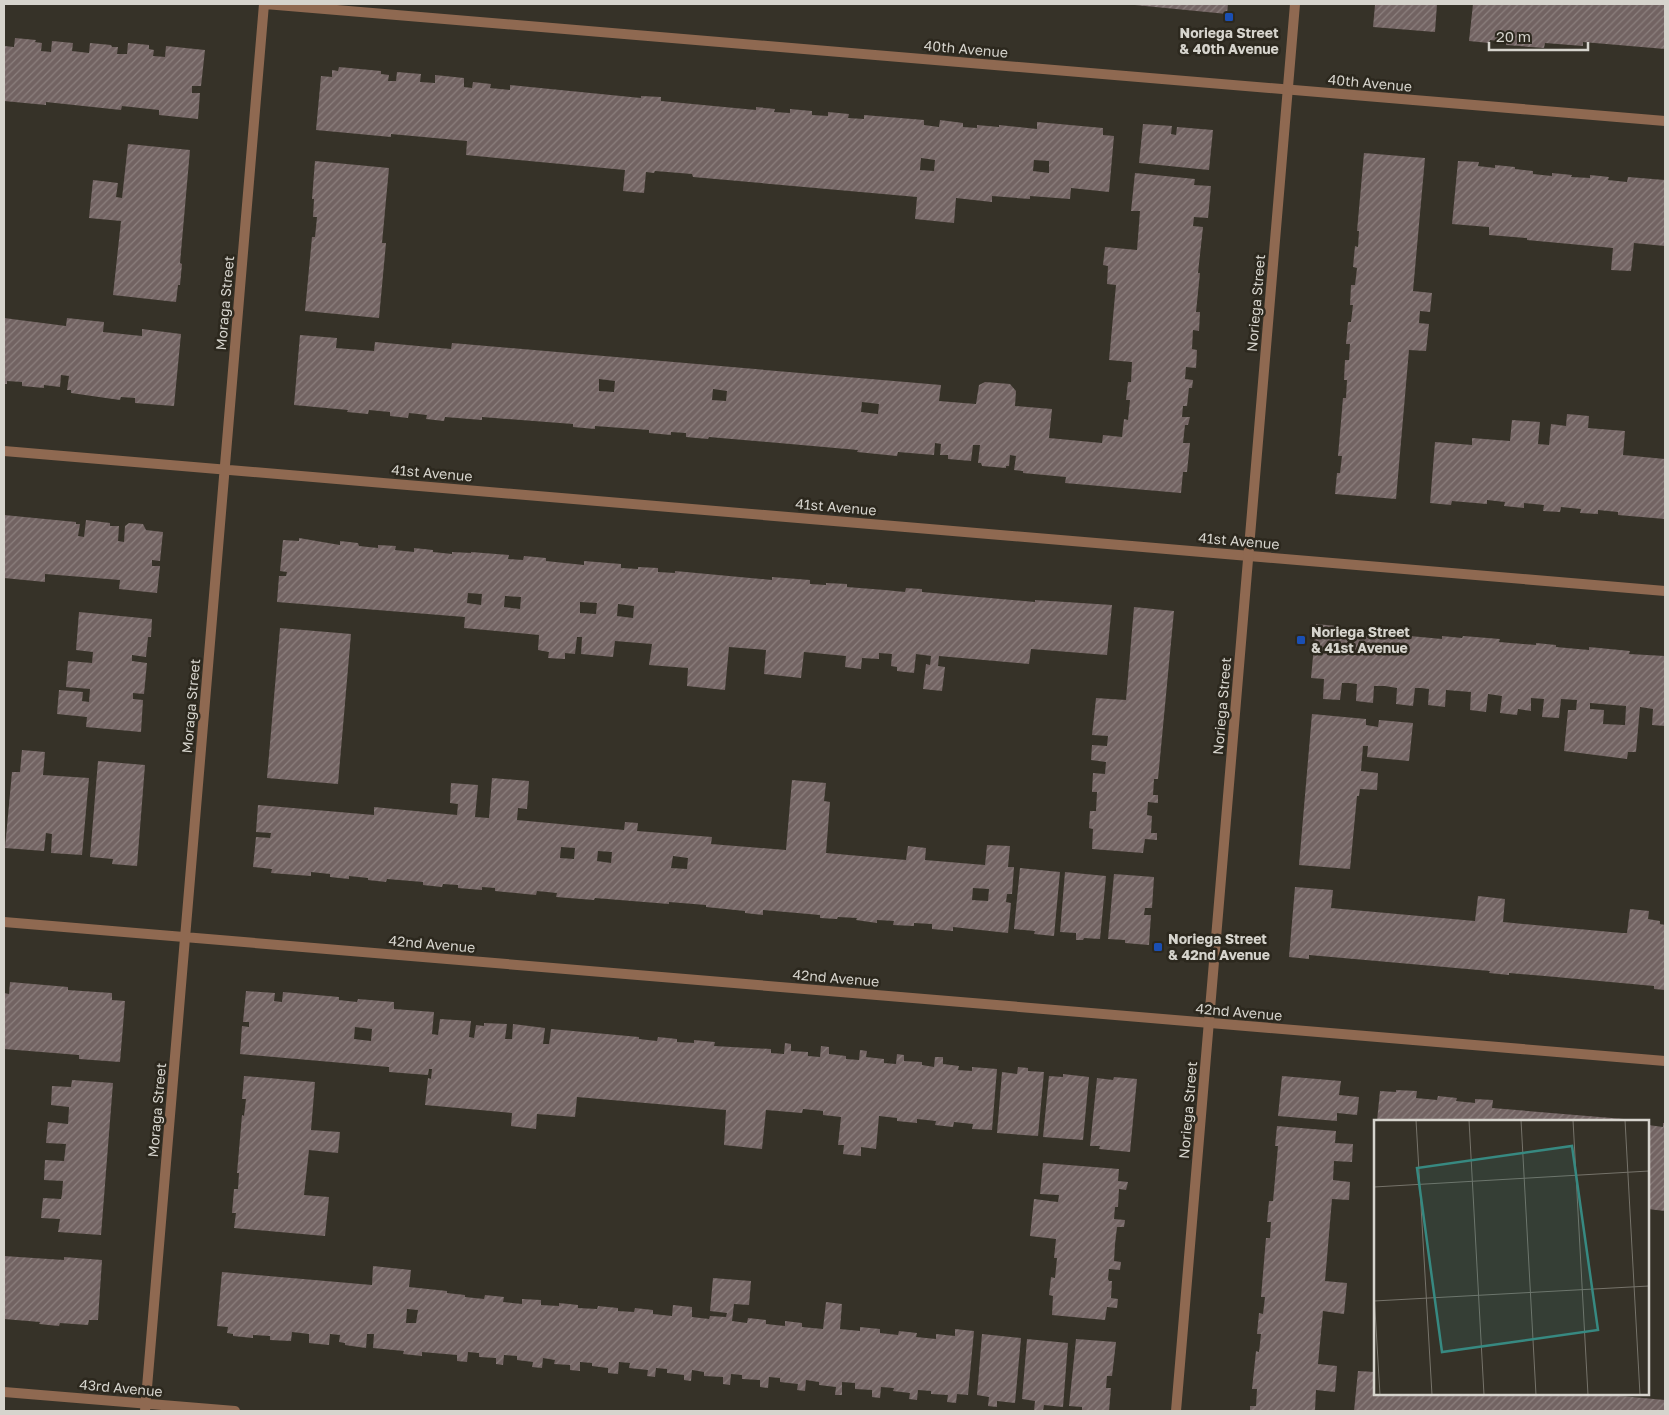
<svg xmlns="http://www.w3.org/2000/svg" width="1669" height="1415" viewBox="0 0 1669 1415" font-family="'Golos Text',sans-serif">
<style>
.building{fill:url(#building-hatch);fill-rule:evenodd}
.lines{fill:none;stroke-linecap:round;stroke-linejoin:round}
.minor{stroke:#8f6951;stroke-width:10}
.tertiary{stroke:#8f6951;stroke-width:10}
.transit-dot{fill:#1a4fb4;stroke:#2c281e;stroke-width:2}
.labels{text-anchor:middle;stroke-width:5;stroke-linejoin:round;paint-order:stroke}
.poi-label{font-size:14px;font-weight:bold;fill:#d6d4cd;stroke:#2c281e;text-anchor:start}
.street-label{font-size:14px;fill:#d6d4cd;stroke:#2c281e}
.inset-road{fill:none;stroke:#76736a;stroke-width:1}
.view{fill:#378981;fill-opacity:0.15;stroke:#378981;stroke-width:2.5}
.inset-edge{fill:none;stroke:#d6d4cd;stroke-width:2.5}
</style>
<defs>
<pattern id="building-hatch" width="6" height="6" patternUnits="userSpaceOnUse" patternTransform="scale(1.25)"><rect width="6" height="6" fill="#726362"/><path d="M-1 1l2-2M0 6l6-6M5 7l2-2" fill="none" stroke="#8c807e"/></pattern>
</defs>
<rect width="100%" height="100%" fill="#363228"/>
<path class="building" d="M1135,4H1228L1227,14L1135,5Z
M1379,4H1437L1435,32L1373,27L1375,5Z
M1473,4H1665V49L1583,42V46L1545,43L1544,48L1506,45V42L1490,40L1489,43L1469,41Z
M15,38L36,40L35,42L42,43L41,51L51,52L52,41L73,43L72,51L89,53L90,43L111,45L112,47H118L117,54H127L128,43L149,45V49L154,50L153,56L165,57L166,46L205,50L201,86H192V93H200L198,119L159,115V110L122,106L121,110L46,102V105L4,101V46L14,47Z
M339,67L381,71V74L389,75L388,81H396L397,72L421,74L420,82L435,83V75L464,78V87L472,88L473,82L491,84L490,88L510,90V85L641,98V96L661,97V101L756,110V107L775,109L774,112L790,113V109L812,111V115L828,116V112L849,114L848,118L864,119V115L924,120V125L939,127L940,120L963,123V127L977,128V125L999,127V125L1037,129V122L1103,128V135L1114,136L1109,192L1071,188L1070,199L1030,196V199L992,196V202L956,198L954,223L915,219L917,197L693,177L692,174L655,171L654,173L646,172L644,193L623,191L625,170L466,155L467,141L391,134V137L316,130L321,76L332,77V70L338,71ZM921,158L935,160L934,171L920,170ZM1034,160L1049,161V173L1033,171Z
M1143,124L1172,126L1171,134L1176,135L1177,127L1213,130L1209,170L1139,163Z
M128,144L190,150L180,263L182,264L180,285H178L176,302L113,295L121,221L89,218L93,180L118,183L116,197L122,198Z
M1364,153L1425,158L1413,291L1432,293L1430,312L1420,311L1419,323L1429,324L1426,351L1409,350L1396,499L1335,494L1337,473H1340L1342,456H1338L1343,398H1346L1347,380H1344L1345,360H1349L1350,344H1346L1348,322H1351L1353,305H1350L1351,285H1355L1357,268L1353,267L1355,246L1358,247L1359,231H1357Z
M315,161L389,168L382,243H386L379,318L305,311L312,237H315L317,217H313L314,199H312Z
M1458,161L1479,162L1478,166L1495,168V165L1515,167V169L1533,171V174L1552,176V173L1572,175L1571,177L1590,178V175L1609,177L1608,180L1627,182L1628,177L1665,180V246L1634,243L1631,271L1611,270L1613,248L1527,240V238L1489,235V227L1452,224Z
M1135,173L1195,179L1194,185L1211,186L1208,218L1194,217L1193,226L1203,227L1198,273H1200L1196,312H1200L1199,331L1193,330L1192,349L1197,350L1196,368L1186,367L1185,379L1193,380L1192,388H1189L1187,406H1183L1182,417H1190L1188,425H1185L1183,443H1190L1187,472H1183L1181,493L1065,483L1066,477L1023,473V471L1014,470L1016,456L1010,455L1009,466H1006V468L982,466L981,463H978L980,445H973L971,461L948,459V455H940L941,444L935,443L934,455L898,452L897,456L857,452L858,450L709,437L708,439L686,437V433L671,432V435L649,433V430L595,426V429L573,427V424L482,417V420L445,417L444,421L426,419L427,415L409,413L408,418L390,416V412L369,410L368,414L347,412L348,410L294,405L300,335L337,338L336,348L374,351L375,342L451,349L452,343L941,385L939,401L976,404L979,385L985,382L1010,384L1016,391L1015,406L1052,409L1049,438L1102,443L1103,435L1122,437L1124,419L1128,420L1130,400H1126L1128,382H1131L1132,362L1109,360L1116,285L1107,284L1108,266L1103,265L1105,247L1137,250L1140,211H1131ZM599,379L615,381L614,392L599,391ZM713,389L727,391L726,401L712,400ZM862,402L879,404L878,414L861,412Z
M4,318L66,326L67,318L104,322L103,332L142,336V329L181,334L174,406L135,403V398L121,397L120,400L71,393V390H67L69,376L61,375L60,387L44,385V388L22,386V382L7,381V384H4Z
M1567,414L1589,416L1588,428L1625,431L1623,455L1665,459V519L1618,515V512L1598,510V514L1580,513L1581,509L1561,507L1560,512L1543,511L1544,505L1524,503V508L1504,506L1505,502L1487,500V504L1452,501L1451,505L1430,503L1435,442L1472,445V438L1510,441L1512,420L1540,422L1538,444L1549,445L1551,424L1566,426Z
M4,515L76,522V524H80L78,536L84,537L86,520L110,523V526H119L118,541L124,542L125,526L129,523L143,524L146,530L163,532L160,561L152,560V566H160L157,593L119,589L120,580L45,574V582L4,578Z
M299,538L340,545V541L358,543L359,546L378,548V545L396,546L395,550L414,552V548L433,550V552L452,554V552L471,553V552L509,555L508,559L523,560L524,556L546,558V561L584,565V561L621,564V568L638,569V567L658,568V572L675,573V571L772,580V577L810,580V584L826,585V583L847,584V587L885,590L905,592L906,588L922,589V592L1035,602V600L1112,605L1107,655L1031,649L1029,664L939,656L938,666L945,667L942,691L923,689L926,664L930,665L931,656L916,654L914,673L897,671V667L891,666L892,654L879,653V659L862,658L861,669L845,667L846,656L804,652L801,678L764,674L766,650L729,647L725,690L687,686L688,668L649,665L652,644L615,641L613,657L581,654L582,637H577L575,654L565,653V659L548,658L549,652L538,650L539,635L464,628L465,617L277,602L279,576H286L287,572L280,571L283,540L299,541ZM468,593L482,594L481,605L467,603ZM505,596L521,597L520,609L504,607ZM580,602L597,603L596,614L580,613ZM618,604L634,606L633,618L617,616Z
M1134,607L1174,611L1158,779H1154L1153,795H1158V803L1148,802L1147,815L1152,816L1151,833H1157V840L1145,839L1143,853L1092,849L1093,829L1089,828L1090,811H1096L1097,792H1092L1093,773L1105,774L1106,762L1091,760L1092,745L1107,746L1108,736L1092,735L1096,698L1126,700Z
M79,612L152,619L151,637H148L146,657L132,655V661L147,663L144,694L133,693V699L143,700L141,732L86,727L87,717L57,714L59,690L83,692L82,701L89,702L90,689L66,687L68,661L92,663L93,652L76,650Z
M1316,624L1337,626V630L1371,633V630L1410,633V636L1442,639V636L1462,638L1463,636L1500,639L1499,642L1536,645V643L1556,645V647L1589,650V647L1630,651L1629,654L1665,656V726L1652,725L1653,709L1640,707L1636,752H1628L1627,759L1564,751L1568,710H1576L1577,700L1561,699L1559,718L1542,717L1544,699L1531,698V711L1518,709L1517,715L1500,713L1502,696L1488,694L1486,712L1470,710L1471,692L1458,691L1446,690L1445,707L1428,705L1429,689L1421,688H1415L1413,706L1396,704L1397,688L1385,686H1374L1373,703L1356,701L1357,684L1349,683H1342L1340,700L1323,699L1324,679L1311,678ZM1590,703L1626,706L1625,725L1603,724L1604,710L1590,709Z
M280,628L351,634L338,784L267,778Z
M1312,714L1366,719V725L1378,727L1379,720L1413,723L1409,761L1367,757L1368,746H1363L1361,771L1378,773L1377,790L1360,789L1359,796H1357L1350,869L1299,865Z
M22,750L45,752L43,775L89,778L82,855L51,853L52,834L46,833L44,851L5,848L12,772H20Z
M98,761L145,765L137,866L112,864L113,859L90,857Z
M492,778L529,781L527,809L518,808L517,820L624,830L625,822L638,823L637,831L712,837L711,844L786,850L792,780L826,783L824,801L830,802L826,853L906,860L908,846L926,848L925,860L985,865L987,845L1010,846L1008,867H1014L1012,894H1007L1006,902L1011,903L1008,933L953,927V931L932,929V924L914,923V926L893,925L894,921L877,920V923L856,920L857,918L838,917L837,919L820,918V915L763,910V915L745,913V911L706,907V905L669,902V904L595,898L594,900L556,897L557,893L537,891L536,895L495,891V888L482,887V890L458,888V885L443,884L442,887L423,885V882L387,879L386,882L368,880V878L349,876V879L330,877V874L311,872V876L271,873L272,869L253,867L256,837L270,838L271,833L256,832L258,805L374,815V807L457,815L458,804L450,803L451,783L478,785L475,817L489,818ZM561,847L575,848L574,859L560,858ZM598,851L612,852L611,863L597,861ZM673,856L688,858L687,869L671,868ZM973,888L989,889L988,901L972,900Z
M1020,868L1060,872L1054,936L1034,934L1035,931L1014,929Z
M1065,872L1106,876L1100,939L1084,938L1083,940H1076V933L1060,932Z
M1114,874L1154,877L1152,908H1145L1144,915H1151L1149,945L1125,943V940L1108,939Z
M1295,887L1333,890L1331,908L1475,921L1478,896L1505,899L1503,922L1622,933H1627L1630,909L1649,911L1648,919L1660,921V924L1665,925V990L1654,989V986L1545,976L1509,973V975L1489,973L1490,971L1309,955V959L1289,957Z
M10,982L68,987V990L112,993V1000L125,1001L120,1062L79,1059V1055L4,1049V993L9,994Z
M246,991L275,993L274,1001L282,1002L283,992L339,997V1000L357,1002L358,999L394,1002V1009L434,1012L432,1034L438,1035L440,1019L471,1021L469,1037L474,1038L476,1025L484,1026V1023L507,1024L505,1039H512L513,1024L545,1028L543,1044H549L551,1029L639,1037V1039L657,1041L658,1037L677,1039V1042L694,1043V1040L715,1042L714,1046L771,1049V1053L784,1054L785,1043L791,1044V1051L808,1052V1056L820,1057L821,1046L829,1047V1054L846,1056V1059L859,1060L860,1050L867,1051L866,1057L884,1059V1063L896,1064L897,1054L904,1055V1061L922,1062V1065L934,1067L935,1057H943V1064L959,1066L958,1070L972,1071V1067L997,1069L992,1130L972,1129L973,1124L954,1122L953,1127L935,1125L936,1121L917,1119V1123L897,1121V1118L879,1116L876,1149L861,1147V1156L843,1154L844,1145H838L841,1117L823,1115V1111L803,1109L802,1113L766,1110L762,1149L724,1145L726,1110L577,1097L575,1117L537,1114L536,1129L511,1126L512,1113L425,1105L428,1078L431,1079L432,1069H429L428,1075L389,1072V1067L240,1054L242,1026L249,1027V1022H243ZM355,1027L372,1029L371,1041L354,1039Z
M1018,1067L1028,1068V1071L1044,1072L1038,1136L997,1133L1002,1072L1017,1074Z
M1063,1074L1089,1077L1083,1140L1043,1137L1049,1076L1063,1077Z
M244,1076L315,1082L311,1130L340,1132L338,1153L309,1150L304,1195L329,1197L325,1236L234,1228L236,1213H232L234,1189H238L239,1173H237L242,1115L244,1116L246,1099H242Z
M1282,1076L1341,1081L1339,1095L1359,1097L1357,1115L1337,1113V1121L1278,1116Z
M1114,1077L1137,1079L1130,1152L1099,1149L1100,1146H1090L1097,1078L1113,1080Z
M72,1080L113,1083L101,1235L58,1232L60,1219L41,1218L43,1198L61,1199L62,1194L63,1181L44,1180L45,1160L64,1161L66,1144L46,1143L48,1122L68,1124L69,1107L51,1105L52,1086L71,1087Z
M1396,1090L1417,1091L1416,1098L1437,1100L1438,1096L1457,1098L1456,1101L1475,1103V1099L1493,1100L1492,1108L1636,1120V1121H1377L1380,1091L1396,1092Z
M1663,1123H1665V1211L1648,1209V1125L1663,1127Z
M1277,1126L1336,1131L1335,1143L1353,1144L1352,1162L1334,1161L1333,1180L1350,1182L1349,1200L1332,1199L1325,1281L1347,1283L1344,1314L1323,1311L1318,1364L1337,1366L1335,1392L1316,1390L1315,1411H1250V1406H1256L1257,1389H1252L1256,1351L1259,1352L1261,1334H1257L1259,1313L1263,1314L1265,1297H1261L1266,1238H1270L1271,1222H1267L1269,1201H1273L1278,1146H1275Z
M1043,1163L1119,1169L1118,1181L1128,1182L1126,1190L1119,1189L1118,1207H1115L1114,1219L1125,1220L1124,1227H1117L1115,1244L1114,1261L1121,1262L1120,1270L1109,1269L1108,1279L1109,1281H1112L1111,1298L1118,1299L1117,1308L1107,1307L1105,1320L1052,1315L1053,1296L1049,1295L1051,1277L1055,1278L1057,1258H1054L1056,1239L1030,1236L1034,1199L1058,1202L1059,1195L1040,1194Z
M4,1256L64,1260V1257L102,1260L98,1320H89L88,1325L60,1323L59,1326L39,1324L40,1322L4,1319Z
M373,1266L411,1270L409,1287L447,1291V1293L465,1295V1297L484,1299L485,1295L504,1297L503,1302L522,1304V1299L541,1300V1305L559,1306V1303L578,1305V1308L597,1309L598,1306L618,1308V1311L634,1312L635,1308L653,1310V1314L672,1316L673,1305L692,1307V1317L709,1319L710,1316L726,1317L727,1313L710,1311L713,1278L751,1281L749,1305L734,1304L732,1321L747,1323L748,1318L766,1320V1324L785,1326V1321L802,1323V1327L823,1329L826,1302L842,1304L840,1329L860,1331V1327L880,1329V1333L898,1335L899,1331L917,1333L916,1337L936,1339V1334L955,1336V1329L974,1331L968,1395L957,1394L956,1403L947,1402L948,1395L931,1394V1391L918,1390L917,1400L909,1399L910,1393L893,1391L894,1388L881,1387L880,1398L872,1397V1390L855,1389V1383L842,1382V1395H835L836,1387L819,1385V1382L806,1380L805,1391L797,1390L798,1384L780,1382V1378L769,1377L768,1388L760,1387V1380L742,1379V1375L731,1374L730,1385L723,1384V1377L704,1376V1372L692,1370L691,1381L684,1380V1375L667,1373V1369L656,1368L655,1377L647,1376L648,1370L629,1368L630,1363L619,1362L618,1374L608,1373V1368L592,1366V1363L580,1362V1371L570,1370V1365L554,1364L555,1360L543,1358L542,1368L532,1367L533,1362L517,1360V1356L504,1355L503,1365L496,1364V1358L479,1357V1353L468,1352L467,1362L457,1361V1355L422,1352V1356L403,1354L404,1351L373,1348L374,1334H367L366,1348L345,1345V1343L339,1342L340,1335L330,1334L329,1345L309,1343V1334L292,1332L291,1341L270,1340V1336L253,1335V1338L233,1336V1334L227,1333L228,1327L217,1326L222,1272L372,1285ZM407,1309L418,1310L416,1323H406Z
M982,1334L1021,1338L1015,1403L997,1401V1407L988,1406L989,1397L977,1395Z
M1027,1339L1068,1343L1063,1407L1044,1405L1043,1411H1034L1035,1401L1022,1399Z
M1076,1339L1116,1342L1112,1376H1107L1106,1388H1111L1109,1411H1082V1407L1069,1406Z
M1358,1371L1375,1372V1394H1599L1665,1400V1411H1354Z"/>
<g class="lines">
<path class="minor" d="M265,4L1665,121
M4,451L1665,591
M4,922L1665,1061
M4,1392L235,1411
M145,1411L264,4"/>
<path class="tertiary" d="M1176,1411L1295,4"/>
</g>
<g class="transit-dot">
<rect x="1224" y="12" width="10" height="10" rx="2.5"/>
<rect x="1296" y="635" width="10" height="10" rx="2.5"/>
<rect x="1153" y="942" width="10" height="10" rx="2.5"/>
</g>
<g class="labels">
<g class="poi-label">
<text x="1229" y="38" text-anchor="middle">Noriega Street<tspan x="1229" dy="16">&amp; 40th Avenue</tspan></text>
<text x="1311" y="637">Noriega Street<tspan x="1311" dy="16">&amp; 41st Avenue</tspan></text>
<text x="1168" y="944">Noriega Street<tspan x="1168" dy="16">&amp; 42nd Avenue</tspan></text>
</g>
<g class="street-label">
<text transform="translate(966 49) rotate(5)" y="5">40th Avenue</text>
<text transform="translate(1370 83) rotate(5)" y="5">40th Avenue</text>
<text transform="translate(225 303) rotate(-85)" y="5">Moraga Street</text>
<text transform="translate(1256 303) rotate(-85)" y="5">Noriega Street</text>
<text transform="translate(432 473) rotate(5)" y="5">41st Avenue</text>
<text transform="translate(836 507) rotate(5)" y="5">41st Avenue</text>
<text transform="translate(1239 541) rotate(5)" y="5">41st Avenue</text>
<text transform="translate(191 706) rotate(-85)" y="5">Moraga Street</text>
<text transform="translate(1222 706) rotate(-85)" y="5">Noriega Street</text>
<text transform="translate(432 944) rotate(5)" y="5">42nd Avenue</text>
<text transform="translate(836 978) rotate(5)" y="5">42nd Avenue</text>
<text transform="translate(1239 1012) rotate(5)" y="5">42nd Avenue</text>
<text transform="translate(157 1110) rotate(-85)" y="5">Moraga Street</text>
<text transform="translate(1188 1110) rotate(-85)" y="5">Noriega Street</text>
<text transform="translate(121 1388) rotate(5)" y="5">43rd Avenue</text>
</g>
</g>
<g transform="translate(1374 1120)">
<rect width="275" height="275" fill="#363228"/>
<path class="inset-road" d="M42,0L58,275M95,0L110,275M147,0L162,275M199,0L214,275M251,0L266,275M0,67L275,51M0,173L6,275M0,181L275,166"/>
<path class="view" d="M198,26L224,210L68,232L43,48Z"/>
<rect width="275" height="275" class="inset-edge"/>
</g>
<rect width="1669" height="1415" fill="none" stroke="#d6d4cd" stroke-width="10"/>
<path d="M1489 42v8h99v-8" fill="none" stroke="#d6d4cd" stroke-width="2.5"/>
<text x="1496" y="42" font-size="15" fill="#d6d4cd" stroke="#2c281e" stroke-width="4" paint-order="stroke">20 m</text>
</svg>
